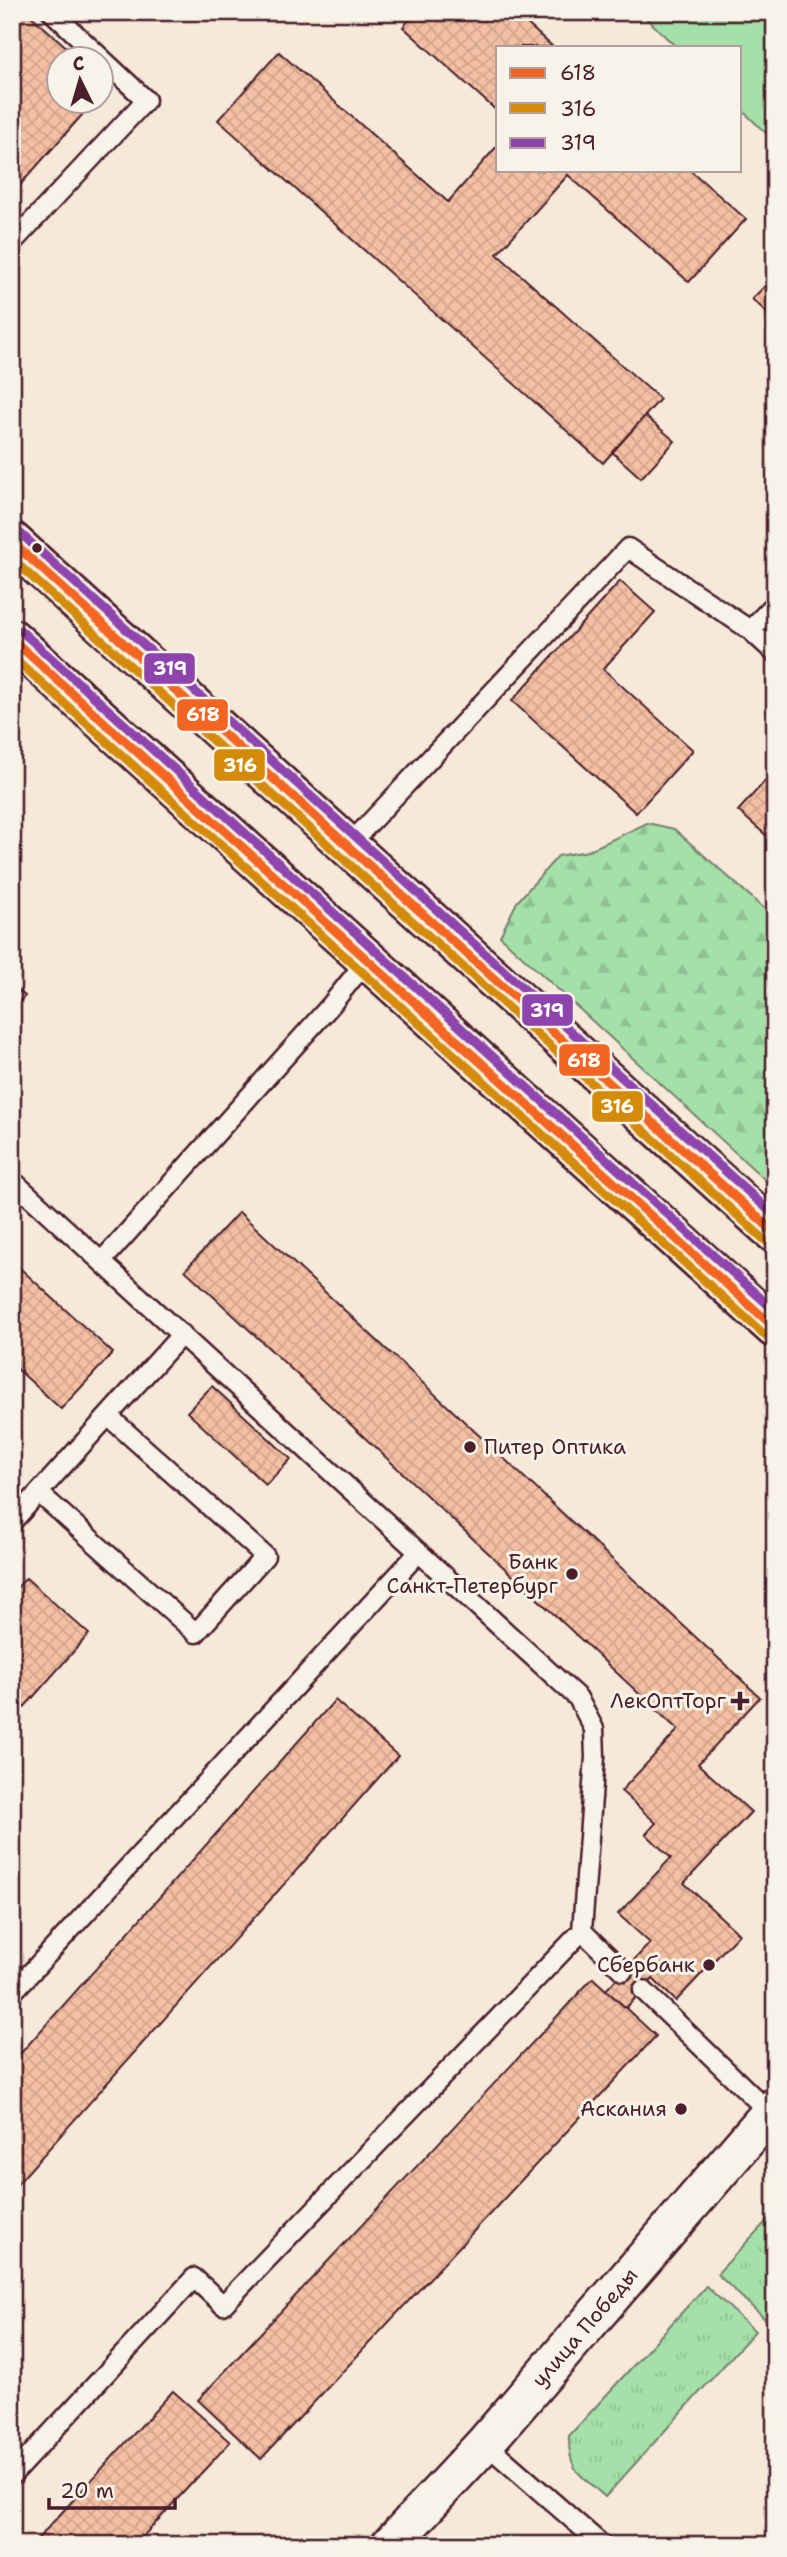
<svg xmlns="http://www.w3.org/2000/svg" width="787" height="2557" viewBox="0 0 787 2557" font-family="'Shantell Sans',sans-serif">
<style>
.grass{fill:url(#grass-tufts);stroke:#77806a;stroke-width:2}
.forest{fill:url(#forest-firs);stroke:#77806a;stroke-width:2}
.green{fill:#a4e1a9;stroke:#77806a;stroke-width:2}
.building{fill:url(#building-cross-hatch);stroke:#4a1f2b;stroke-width:2}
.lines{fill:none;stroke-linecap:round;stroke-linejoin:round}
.service-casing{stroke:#4a1f2b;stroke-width:23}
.minor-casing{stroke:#4a1f2b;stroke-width:42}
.secondary-casing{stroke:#4a1f2b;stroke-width:44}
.service{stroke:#f7f3e8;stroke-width:18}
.minor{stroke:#f7f3e8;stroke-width:37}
.secondary{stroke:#f7f3e8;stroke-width:38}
.bus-1-casing{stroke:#f7f3e8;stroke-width:14}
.bus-2-casing{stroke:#f7f3e8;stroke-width:14}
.bus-3-casing{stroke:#f7f3e8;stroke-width:14}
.bus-1{stroke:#f26522;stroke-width:9}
.bus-2{stroke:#d48b09;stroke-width:9}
.bus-3{stroke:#8e44ad;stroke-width:9}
.bus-dot{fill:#4a1f2b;stroke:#f7f3e8;stroke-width:2.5}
.labels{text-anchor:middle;stroke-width:6;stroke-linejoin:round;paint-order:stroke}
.poi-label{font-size:21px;fill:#4a1f2b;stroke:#f7f3e8;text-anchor:end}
.street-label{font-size:21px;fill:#4a1f2b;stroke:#f7f3e8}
.line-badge{stroke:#f7f3e8;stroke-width:2.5}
.badge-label{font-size:19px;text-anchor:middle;font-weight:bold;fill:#fff}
</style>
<defs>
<pattern id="grass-tufts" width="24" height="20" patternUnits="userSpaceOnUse" patternTransform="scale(1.75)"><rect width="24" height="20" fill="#a4e1a9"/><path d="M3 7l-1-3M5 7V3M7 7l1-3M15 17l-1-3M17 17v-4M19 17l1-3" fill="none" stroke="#8fc192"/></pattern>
<pattern id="forest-firs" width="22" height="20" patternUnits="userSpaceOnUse" patternTransform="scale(1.75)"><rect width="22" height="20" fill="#a4e1a9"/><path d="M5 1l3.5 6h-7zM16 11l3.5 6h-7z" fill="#8fc192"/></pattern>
<pattern id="building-cross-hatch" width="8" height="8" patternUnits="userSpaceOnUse" patternTransform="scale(1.75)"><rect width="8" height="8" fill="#f3c0a4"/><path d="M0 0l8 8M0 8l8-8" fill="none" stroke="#d2a58d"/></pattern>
</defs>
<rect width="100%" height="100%" fill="#f6e9da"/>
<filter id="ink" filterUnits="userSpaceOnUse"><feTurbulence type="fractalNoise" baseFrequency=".0143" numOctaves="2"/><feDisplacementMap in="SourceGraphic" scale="14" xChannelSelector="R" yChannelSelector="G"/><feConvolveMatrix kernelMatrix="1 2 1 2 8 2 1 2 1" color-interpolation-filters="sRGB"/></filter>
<g filter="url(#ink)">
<path class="grass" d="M775,2212V2308L765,2319L717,2274Z
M706,2286L755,2331L605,2497C581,2475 568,2472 569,2436Z"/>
<path class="forest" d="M647,823L674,829L775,918V1189L500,936L517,902L558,856L588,851Z"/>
<path class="green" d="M640,12H775V142L740,108V47H676Z"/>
<path class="building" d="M12,12H27L73,53L68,60H60V69L55,74L60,79V102H85L90,106L12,194Z
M416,12H514L553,47H498V112L403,27Z
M279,52L448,202L498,145V170H690L746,219L689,282L568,175L497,254L660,399L603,463L218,120Z
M775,276V320L752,299Z
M645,416L675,441L641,478L612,452Z
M620,581L655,612L603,669L693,750L636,813L512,701Z
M775,770V843L738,811Z
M12,985L25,996L12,1009Z
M239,1212L760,1697L698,1764L751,1812L684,1883L739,1934L676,2001L653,1979L626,2008L606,1990L650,1943L618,1914L671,1858L646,1834L656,1823L621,1791L678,1730L185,1270Z
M12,1261L113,1353L61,1409L12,1364Z
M212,1386L291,1459L266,1485L187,1412Z
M26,1578L89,1634L12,1721V1593Z
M335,1700L398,1756L13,2189L12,2063Z
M593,1978L656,2036L261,2459L198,2400Z
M173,2391L230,2442L135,2545H32Z"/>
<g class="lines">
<defs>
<path id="service" d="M12,243L146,100L52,12
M750,630L775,604
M348,846L628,548L750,630L775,653
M12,1180L578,1698L594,1729L595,1757L582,1931L623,1971
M102,1261L331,1005L367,960
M39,1493L196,1633L265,1556L108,1416
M12,1522L182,1334
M643,1990L770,2113
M12,1993L419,1552
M485,2443L602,2545
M12,2475L194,2278L223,2305L582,1931"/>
<g id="minor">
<path id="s1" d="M390,2545L485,2443L775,2107"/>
</g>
<path id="secondary" d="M12,542L775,1233
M12,639L775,1328"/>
</defs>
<use href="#service" class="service-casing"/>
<use href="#minor" class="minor-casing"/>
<use href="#secondary" class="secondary-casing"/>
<use href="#service" class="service"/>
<use href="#minor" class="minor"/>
<use href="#secondary" class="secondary"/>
<defs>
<path id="bus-1" d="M12,542L775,1233
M12,639L775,1328"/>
<path id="bus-2" d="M12,559L767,1242
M12,656L767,1337"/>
<path id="bus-3" d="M20,533L775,1216
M20,630L775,1311"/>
</defs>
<use href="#bus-1" class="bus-1-casing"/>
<use href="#bus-2" class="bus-2-casing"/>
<use href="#bus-3" class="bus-3-casing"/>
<use href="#bus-1" class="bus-1"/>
<use href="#bus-2" class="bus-2"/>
<use href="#bus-3" class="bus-3"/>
</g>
</g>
<g class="bus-dot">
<circle cx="37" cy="548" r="6"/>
<circle cx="470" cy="1447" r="7"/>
<circle cx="572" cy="1574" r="7"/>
<path d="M736.5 1690.5h7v7h7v7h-7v7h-7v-7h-7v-7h7z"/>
<circle cx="709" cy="1965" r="7"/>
<circle cx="681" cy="2109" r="7"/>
</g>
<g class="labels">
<g class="poi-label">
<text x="484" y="1454" text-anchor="start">Питер Оптика</text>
<text x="558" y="1569">Банк<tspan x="558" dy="24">Санкт-Петербург</tspan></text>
<text x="726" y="1708">ЛекОптТорг</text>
<text x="695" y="1972">Сбербанк</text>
<text x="667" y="2116">Аскания</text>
</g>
<g class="street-label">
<text dy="7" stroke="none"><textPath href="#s1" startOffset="292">улица Победы</textPath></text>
</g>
</g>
<g class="line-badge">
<rect x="143" y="652" width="53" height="33" rx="7" fill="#8e44ad"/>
<rect x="176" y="698" width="53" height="34" rx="7" fill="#f26522"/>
<rect x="213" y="748" width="53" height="34" rx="7" fill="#d48b09"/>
<rect x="521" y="993" width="53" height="34" rx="7" fill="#8e44ad"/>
<rect x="558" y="1043" width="53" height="34" rx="7" fill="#f26522"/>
<rect x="591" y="1090" width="53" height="33" rx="7" fill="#d48b09"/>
</g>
<g class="badge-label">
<text x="170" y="675">319</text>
<text x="203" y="721">618</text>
<text x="240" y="772">316</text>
<text x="547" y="1017">319</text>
<text x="584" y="1067">618</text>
<text x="617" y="1113">316</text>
</g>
<rect width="787" height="2557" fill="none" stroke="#f7f3e8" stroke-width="42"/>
<rect x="21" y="21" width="745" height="2515" fill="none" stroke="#4a1f2b" stroke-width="2.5" filter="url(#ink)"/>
<rect x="496" y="46" width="245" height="126" fill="#f7f3e8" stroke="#b29e9c" stroke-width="2"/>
<rect x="510" y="68" width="35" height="10" fill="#f26522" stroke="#b29e9c" stroke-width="2"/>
<text x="560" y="80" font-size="21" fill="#4a1f2b">618</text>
<rect x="510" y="103" width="35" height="10" fill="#d48b09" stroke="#b29e9c" stroke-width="2"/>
<text x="560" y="116" font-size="21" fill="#4a1f2b">316</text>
<rect x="510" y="138" width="35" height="10" fill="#8e44ad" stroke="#b29e9c" stroke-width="2"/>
<text x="560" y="150" font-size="21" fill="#4a1f2b">319</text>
<g transform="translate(80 80) rotate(355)"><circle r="33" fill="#f7f3e8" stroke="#b29e9c" stroke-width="2"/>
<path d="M0-5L12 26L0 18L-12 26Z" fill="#4a1f2b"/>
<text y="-10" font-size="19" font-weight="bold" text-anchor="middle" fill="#4a1f2b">С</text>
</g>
<path d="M49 2498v10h126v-10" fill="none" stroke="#4a1f2b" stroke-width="3.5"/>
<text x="60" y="2498" font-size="21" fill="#4a1f2b" stroke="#f7f3e8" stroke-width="5" paint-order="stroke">20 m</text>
</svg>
